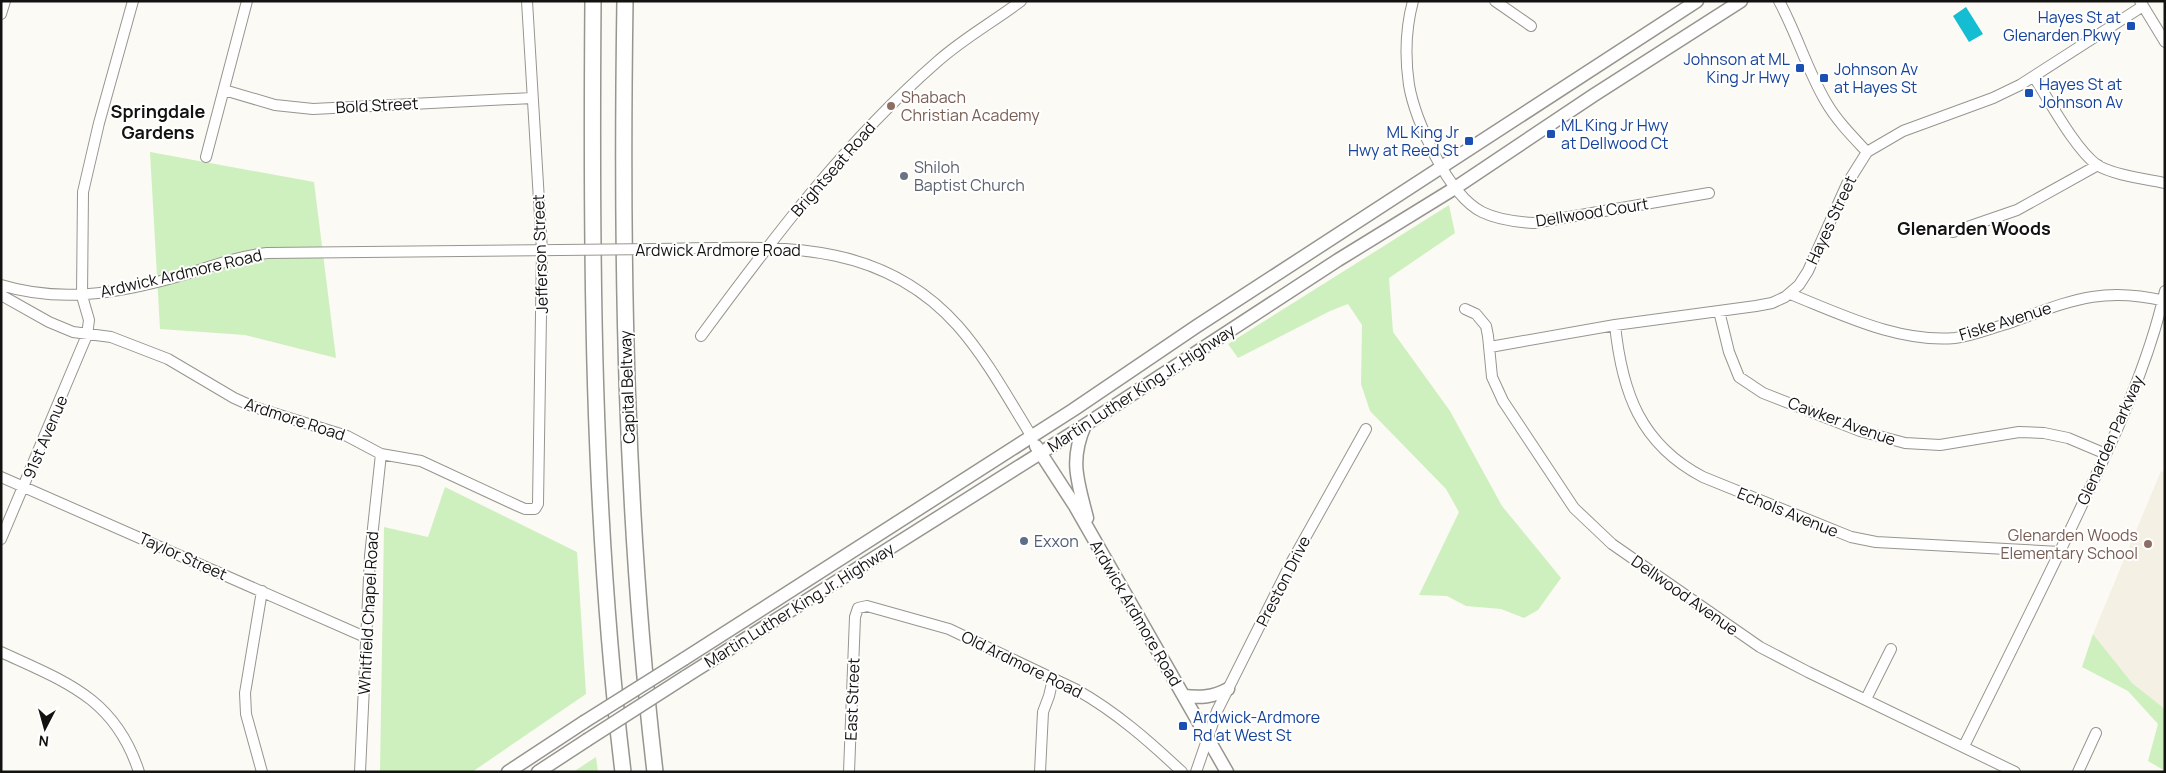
<svg xmlns="http://www.w3.org/2000/svg" width="2166" height="773" viewBox="0 0 2166 773" font-family="Manrope,sans-serif">
<style>
.built{fill:#f4f0e3}
.green{fill:#cef0be}
.water{fill:#15bdd2}
.lines{fill:none;stroke-linecap:round;stroke-linejoin:round}
.minor-casing{stroke:#97958f;stroke-width:12}
.major-casing{stroke:#97958f;stroke-width:15}
.highway-casing{stroke:#97958f;stroke-width:18}
.minor{stroke:#fff;stroke-width:10}
.major{stroke:#fff;stroke-width:12}
.highway{stroke:#fff;stroke-width:15}
.minor-bridge-casing{stroke:#97958f;stroke-width:12;stroke-linecap:butt}
.major-bridge-casing{stroke:#97958f;stroke-width:15;stroke-linecap:butt}
.minor-bridge{stroke:#fff;stroke-width:10}
.major-bridge{stroke:#fff;stroke-width:12}
.transit-dot{fill:#1a4fb4;stroke:#fff;stroke-width:2}
.education-dot{fill:#8d6e63;stroke:#fff;stroke-width:2}
.worship-dot{fill:#6b7280;stroke:#fff;stroke-width:2}
.service-dot{fill:#5c6f8a;stroke:#fff;stroke-width:2}
.labels{text-anchor:middle;stroke-width:4;stroke-linejoin:round;paint-order:stroke}
.transit-label{font-size:16px;fill:#164399;stroke:#fff;text-anchor:start}
.education-label{font-size:16px;fill:#785e54;stroke:#fff;text-anchor:start}
.street-label{font-size:16px;fill:#121210;stroke:#fff}
.worship-label{font-size:16px;fill:#5b616d;stroke:#fff;text-anchor:start}
.service-label{font-size:16px;fill:#4e5e75;stroke:#fff;text-anchor:start}
.neighbourhood-label{font-size:18px;font-weight:bold;fill:#121210;stroke:#fff}
</style>
<rect width="100%" height="100%" fill="#fcfaf4"/>
<path class="built" d="M2161,471L2165,473V709L2132,683L2093,634Z"/>
<path class="green" d="M150,152L314,182L336,358L245,335L160,329Z
M1449,205L1455,233L1389,278L1393,332L1450,411L1502,506L1561,578L1538,610L1524,618L1501,609L1466,606L1447,596L1419,595L1459,512L1446,489L1370,411L1361,384L1362,325L1348,304L1330,311L1238,358L1228,344Z
M445,487L577,552L586,694L472,772H380L384,527L428,537Z
M2093,634L2132,683L2165,709V771L2148,761L2158,724L2128,691L2082,667Z
M596,757L598,772H573Z"/>
<path class="water" d="M1966,7L1983,34L1969,42L1953,16Z"/>
<g class="lines">
<defs>
<path id="minor" d="M1413,1C1406,27 1405,58 1409,85C1415,121 1448,195 1482,212C1498,220 1516,222 1534,223L1709,193
M1495,1L1531,26
M1779,1C1797,34 1807,70 1826,102C1837,121 1852,136 1867,152
M2140,1L2165,42
M1,14L5,1
M2034,77C2049,100 2075,149 2097,165C2113,175 2146,179 2165,183
M224,90L275,105L313,109L532,98
M206,157L247,1
M1953,232L2017,210L2098,165
M657,249C768,248 876,234 958,326C987,359 1009,400 1032,437
M1,285C66,305 130,291 193,272C218,264 241,256 267,253L560,250
M1790,294C1841,314 1898,343 1955,338C1972,336 1989,329 2006,324C2066,303 2098,285 2165,301
M1,295L49,322L73,332L111,337L168,359L234,398L254,407L347,436L381,454L421,461L518,506L525,509H535L538,504L542,251L527,1
M1465,309L1476,314L1486,326L1488,336L1492,377L1503,401L1574,508L1612,544L1760,647L1808,672L2015,772
M1719,311L1729,352L1739,377L1763,393L1860,431L1905,443L1940,445L2019,432L2044,433L2068,438L2106,454
M1615,325C1622,392 1640,444 1703,477L1851,537L1876,542L2060,552
M701,336C774,237 845,142 938,61C964,38 993,22 1021,1
M1490,347L1615,325L1756,306L1772,303L1785,297L1799,285L1808,271L1847,184L1867,152L1903,131L1993,98L2020,85L2143,6
M1,477L365,637
M1,539L87,335L89,320L82,296L83,192L99,123L133,1
M262,591L245,693L246,714L262,772
M1,652C66,682 115,698 139,772
M1866,699L1891,649
M1964,746C2004,666 2044,586 2082,505C2115,436 2148,366 2165,291
M360,772L370,556L381,454
M849,772L855,617L858,608L867,606L949,629L1077,690C1116,712 1149,741 1182,772
M1040,772L1043,712L1049,696L1053,679
M1196,772L1217,711L1291,563L1366,429
M2078,772L2096,733"/>
<path id="major" d="M1085,425C1069,461 1078,482 1087,518
M1036,446L1075,506L1227,772
M684,659L1073,410L1197,326L1697,1
M685,677L1085,425L1338,260L1455,188L1594,95L1741,1
M1184,696C1201,698 1213,697 1228,689
M508,772L584,722
M538,772L587,740"/>
<path id="highway" d="M593,1C591,259 592,516 623,772
M625,1C621,259 625,516 655,772"/>
</defs>
<use href="#minor" class="minor-casing"/>
<use href="#major" class="major-casing"/>
<use href="#highway" class="highway-casing"/>
<use href="#minor" class="minor"/>
<use href="#major" class="major"/>
<use href="#highway" class="highway"/>
<defs>
<path id="minor-bridge" d="M560,250L657,249"/>
<path id="major-bridge" d="M584,722L684,659
M587,740L685,677"/>
</defs>
<use href="#minor-bridge" class="minor-bridge-casing"/>
<use href="#major-bridge" class="major-bridge-casing"/>
<use href="#minor-bridge" class="minor-bridge"/>
<use href="#major-bridge" class="major-bridge"/>
</g>
<g class="transit-dot">
<rect x="2126" y="21" width="10" height="10" rx="2.5"/>
<rect x="1795" y="63" width="10" height="10" rx="2.5"/>
<rect x="1819" y="73" width="10" height="10" rx="2.5"/>
<rect x="2024" y="88" width="10" height="10" rx="2.5"/>
<rect x="1546" y="129" width="10" height="10" rx="2.5"/>
<rect x="1464" y="136" width="10" height="10" rx="2.5"/>
<rect x="1178" y="721" width="10" height="10" rx="2.5"/>
</g>
<g class="education-dot">
<circle cx="891" cy="106" r="5"/>
<circle cx="2148" cy="544" r="5"/>
</g>
<circle class="worship-dot" cx="904" cy="176" r="5"/>
<circle class="service-dot" cx="1024" cy="541" r="5"/>
<g class="labels">
<g class="transit-label">
<text x="2121" y="23" text-anchor="end">Hayes St at<tspan x="2121" dy="18">Glenarden Pkwy</tspan></text>
<text x="1790" y="65" text-anchor="end">Johnson at ML<tspan x="1790" dy="18">King Jr Hwy</tspan></text>
<text x="1834" y="75">Johnson Av<tspan x="1834" dy="18">at Hayes St</tspan></text>
<text x="2039" y="90">Hayes St at<tspan x="2039" dy="18">Johnson Av</tspan></text>
<text x="1561" y="131">ML King Jr Hwy<tspan x="1561" dy="18">at Dellwood Ct</tspan></text>
<text x="1459" y="138" text-anchor="end">ML King Jr<tspan x="1459" dy="18">Hwy at Reed St</tspan></text>
<text x="1193" y="723">Ardwick-Ardmore<tspan x="1193" dy="18">Rd at West St</tspan></text>
</g>
<g class="education-label">
<text x="901" y="103">Shabach<tspan x="901" dy="18">Christian Academy</tspan></text>
<text x="2138" y="541" text-anchor="end">Glenarden Woods<tspan x="2138" dy="18">Elementary School</tspan></text>
</g>
<g class="street-label">
<text transform="translate(377 105) rotate(-3)" y="6">Bold Street</text>
<text transform="translate(833 169) rotate(-49)" y="6">Brightseat Road</text>
<text transform="translate(1592 212) rotate(-9)" y="6">Dellwood Court</text>
<text transform="translate(1831 220) rotate(-65)" y="6">Hayes Street</text>
<text x="718" y="256">Ardwick Ardmore Road</text>
<text transform="translate(540 254) rotate(-92)" y="6">Jefferson Street</text>
<text transform="translate(181 273) rotate(-13)" y="6">Ardwick Ardmore Road</text>
<text transform="translate(2005 321) rotate(-17)" y="6">Fiske Avenue</text>
<text transform="translate(627 387) rotate(-92)" y="6">Capital Beltway</text>
<text transform="translate(1141 388) rotate(-33)" y="6">Martin Luther King Jr. Highway</text>
<text transform="translate(295 419) rotate(18)" y="6">Ardmore Road</text>
<text transform="translate(1842 421) rotate(20)" y="6">Cawker Avenue</text>
<text transform="translate(45 437) rotate(-67)" y="6">91st Avenue</text>
<text transform="translate(2110 440) rotate(-66)" y="6">Glenarden Parkway</text>
<text transform="translate(1788 512) rotate(22)" y="6">Echols Avenue</text>
<text transform="translate(183 556) rotate(24)" y="6">Taylor Street</text>
<text transform="translate(1283 581) rotate(-63)" y="6">Preston Drive</text>
<text transform="translate(1685 595) rotate(35)" y="6">Dellwood Avenue</text>
<text transform="translate(799 605) rotate(-32)" y="6">Martin Luther King Jr. Highway</text>
<text transform="translate(368 613) rotate(-87)" y="6">Whitfield Chapel Road</text>
<text transform="translate(1136 613) rotate(60)" y="6">Ardwick Ardmore Road</text>
<text transform="translate(1022 664) rotate(26)" y="6">Old Ardmore Road</text>
<text transform="translate(852 699) rotate(-88)" y="6">East Street</text>
</g>
<g class="worship-label">
<text x="914" y="173">Shiloh<tspan x="914" dy="18">Baptist Church</tspan></text>
</g>
<g class="service-label">
<text x="1034" y="547">Exxon</text>
</g>
<g class="neighbourhood-label">
<text x="158" y="118">Springdale<tspan x="158" dy="21">Gardens</tspan></text>
<text x="1974" y="235">Glenarden Woods</text>
</g>
</g>
<rect width="2166" height="773" fill="none" stroke="#121210" stroke-width="5"/>
<g transform="translate(45 728) rotate(186)" stroke="#ffffff" stroke-width="4" paint-order="stroke">
<path d="M0-4L9 19L0 12L-9 19Z" fill="#121210"/>
<text y="-8" font-size="14" font-weight="bold" text-anchor="middle" fill="#121210">N</text>
</g>
</svg>
